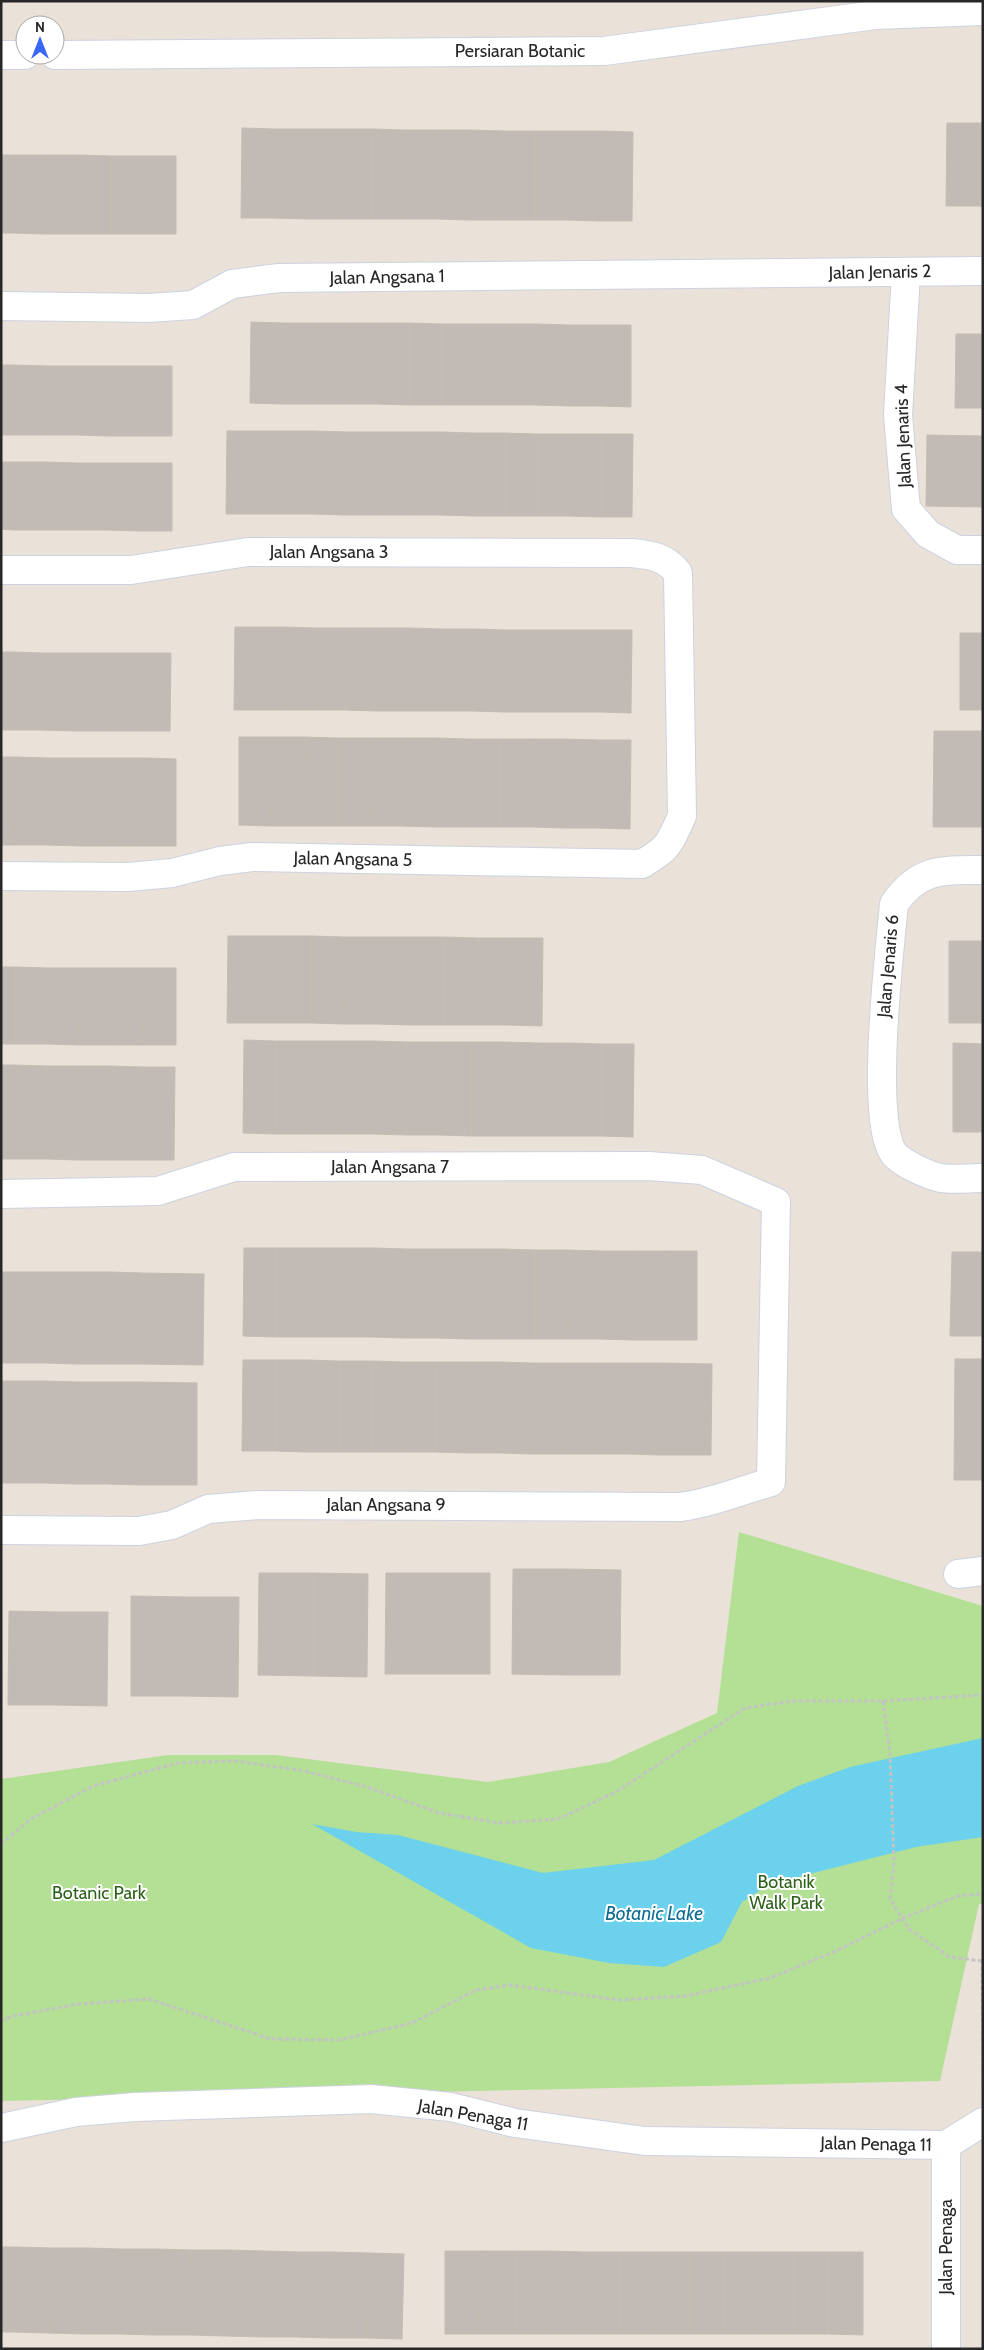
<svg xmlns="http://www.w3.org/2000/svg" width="984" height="2350" viewBox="0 0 984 2350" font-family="Cabin,sans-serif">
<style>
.green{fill:#b3e094}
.water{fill:#6bd1ec}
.building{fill:#c2bbb5;stroke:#c4bdb2}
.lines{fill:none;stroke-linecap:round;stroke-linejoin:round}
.street-casing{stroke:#cdd2e0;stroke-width:30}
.secondary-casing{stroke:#cdd2e0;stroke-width:30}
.path{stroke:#c3c3c3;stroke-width:3;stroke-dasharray:4 2.5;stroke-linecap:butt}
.street{stroke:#fff;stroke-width:28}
.secondary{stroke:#fff;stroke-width:28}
.labels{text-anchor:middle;stroke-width:4;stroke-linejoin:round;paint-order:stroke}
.street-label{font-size:18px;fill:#272727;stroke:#fff}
.park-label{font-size:18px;fill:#2d611a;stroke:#fff}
.water-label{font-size:19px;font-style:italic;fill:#0f6d93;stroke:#fff}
</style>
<rect width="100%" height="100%" fill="#eae1d8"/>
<path class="green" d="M739,1532L983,1606V1904H979L940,2081L1,2101V1779L168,1755H276L488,1782L609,1762L717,1713Z"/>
<path class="water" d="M983,1738V1837L916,1847L770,1884L742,1902L721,1942L664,1967L609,1963L531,1948L312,1824L356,1832L398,1835L543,1873L654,1860L798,1786L850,1767Z"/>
<path class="building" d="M947,123H980L979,206H946Z
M980,123H983V207L979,206Z
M242,128L275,129L274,218H241Z
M275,129H307L306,219L274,218Z
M307,129H340L339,219H306Z
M340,129H372V219H339Z
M372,129L405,130L404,219H372Z
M405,130H438L437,219H404Z
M438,130H470L469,220L437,219Z
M470,130L503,131L502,220H469Z
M503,131H535V220H502Z
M535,131H568L567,220H535Z
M568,131H601L600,221L567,220Z
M601,131L633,132L632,221H600Z
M1,155H13L12,233H1Z
M13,155H46L45,234L12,233Z
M46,155H79L78,234H45Z
M79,155L111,156V234H78Z
M111,156H144L143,234H111Z
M144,156H176V234H143Z
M251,322L283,323L282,404L250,403Z
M283,323H315L314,404H282Z
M315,323H346L345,404H314Z
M346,323H378L377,404H345Z
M378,323H409V405L377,404Z
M409,323L441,324V405H409Z
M441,324H473L472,405H441Z
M473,324H505L504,405H472Z
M505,324H537L536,405H504Z
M537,324L568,325L567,406L536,405Z
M568,325H600L599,406H567Z
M600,325H631V407L599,406Z
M956,334H983V408H955Z
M1,365H14L13,435H1Z
M14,365L46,366L45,435H13Z
M46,366H78L77,435H45Z
M78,366H109V436L77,435Z
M109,366H141L140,436H109Z
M141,366H172V436H140Z
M227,431H282V514H226Z
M282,431H314L313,514H282Z
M314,431L346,432L345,515L313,514Z
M346,432H378L377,515H345Z
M378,432H410L409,515H377Z
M410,432H442L441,515H409Z
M442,432L474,433L473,516L441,515Z
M474,433H505V516H473Z
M505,433L537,434V516H505Z
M537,434H569L568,516H537Z
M569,434H601V517L568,516Z
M601,434H633L632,517H601Z
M927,435L983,436V507L926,506Z
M1,462H13L12,530L1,529Z
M13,462H45L44,530H12Z
M45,462L77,463L76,530H44Z
M77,463H109L108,530H76Z
M109,463H141L140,531L108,530Z
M141,463H172V531H140Z
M235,627H283L282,710H234Z
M283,627L315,628L313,710H282Z
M315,628H346L345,710H313Z
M346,628H378L377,711L345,710Z
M378,628H410L409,711H377Z
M410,628L442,629L441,711H409Z
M442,629H474L472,711H441Z
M474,629L505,630L504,712L472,711Z
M505,630H537L536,712H504Z
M537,630H569L568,712H536Z
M569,630H601L600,712H568Z
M601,630H632L631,713L600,712Z
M960,633H983V710H960Z
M1,652H11L10,730H1Z
M11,652L43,653L42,730H10Z
M43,653H75L74,731L42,730Z
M75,653H107L106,731H74Z
M107,653H139L138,731H106Z
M139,653H171L170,731H138Z
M934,731H983V827H933Z
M239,737H272L271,826L239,825Z
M272,737H305L304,826H271Z
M305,737L337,738V826H304Z
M337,738H370L369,826H337Z
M370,738H402V826H369Z
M402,738H435L434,827L402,826Z
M435,738L468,739L467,827H434Z
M468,739H500V827H467Z
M500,739H533L532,827H500Z
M533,739H565V828L532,827Z
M565,739L598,740L597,828H565Z
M598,740H631L630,829L597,828Z
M1,757H16L15,845H1Z
M16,757L48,758V845H15Z
M48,758H80L79,846L48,845Z
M80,758H112V846H79Z
M112,758H145L143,846H112Z
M145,758L176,759V846H143Z
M228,936H278L277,1023H227Z
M278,936H311V1023H277Z
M311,936L344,937L343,1024L311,1023Z
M344,937H378L376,1024H343Z
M378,937H411L410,1025L376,1024Z
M411,937H443V1025H410Z
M443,937L477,938L476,1025H443Z
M477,938H510L509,1025H476Z
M510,938H543L542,1026L509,1025Z
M949,941H982L981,1023H949Z
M982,941H983V1023H981Z
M1,967H15V1044H1Z
M15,967L48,968L47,1044H15Z
M48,968H80L79,1045L47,1044Z
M80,968H112V1045H79Z
M112,968H144L143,1045H112Z
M144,968H176V1045H143Z
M244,1040L276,1041V1134L243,1133Z
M276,1041H309L308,1134H276Z
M309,1041H342L341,1134H308Z
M342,1041H374L373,1134H341Z
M374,1041L406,1042V1135L373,1134Z
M406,1042H439L438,1135H406Z
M439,1042H471V1136L438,1135Z
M471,1042H504L503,1136H471Z
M504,1042L537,1043L536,1136H503Z
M537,1043H569L568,1136H536Z
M569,1043L601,1044V1136H568Z
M953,1043L983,1044V1132H953Z
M601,1044H634L633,1137L601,1136Z
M1,1065H14L13,1159H1Z
M14,1065L46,1066V1159H13Z
M46,1066H78V1160L46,1159Z
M78,1066H111L109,1160H78Z
M111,1066L142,1067V1160H109Z
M142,1067H175L174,1160H142Z
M244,1248H276V1337L243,1336Z
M276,1248H309L308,1337H276Z
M309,1248H341V1337H308Z
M341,1248H374L373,1337H341Z
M374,1248L406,1249L405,1338L373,1337Z
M406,1249H438V1338H405Z
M438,1249H471L470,1339L438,1338Z
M471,1249H503L502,1339H470Z
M503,1249L535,1250V1339H502Z
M535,1250H568L567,1339H535Z
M568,1250L600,1251V1339H567Z
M600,1251H632V1340L600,1339Z
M632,1251H665L664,1340H632Z
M665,1251H697V1340H664Z
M952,1252H983V1336H950Z
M1,1272H13V1363H1Z
M13,1272H46L45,1363H13Z
M46,1272H78L77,1364L45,1363Z
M78,1272H110L109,1364H77Z
M110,1272L142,1273L141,1364H109Z
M142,1273L204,1274L203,1365L141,1364Z
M955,1359H983V1480H954Z
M243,1360H275V1451H242Z
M275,1360H307L306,1452L275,1451Z
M307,1360L339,1361V1452H306Z
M339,1361H371V1452H339Z
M371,1361L404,1362L403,1452H371Z
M404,1362H435V1452H403Z
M435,1362H468L467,1453L435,1452Z
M468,1362H500L499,1453H467Z
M500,1362L532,1363L531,1454L499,1453Z
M532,1363H564L563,1454H531Z
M564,1363H596L595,1454H563Z
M596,1363H628L627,1454H595Z
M628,1363H660L659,1455L627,1454Z
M660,1363L712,1364L711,1455H659Z
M1,1381H13L12,1483H1Z
M13,1381H45L43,1483H12Z
M45,1381L76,1382L75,1484L43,1483Z
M76,1382H108L107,1484H75Z
M108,1382H140L139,1485L107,1484Z
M140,1382L197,1383V1485H139Z
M513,1569H567L566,1675L512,1674Z
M567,1569L621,1570L620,1675H566Z
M259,1573H313V1676L258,1675Z
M313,1573L368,1574L367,1677L313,1676Z
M386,1573H438L437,1674H385Z
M438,1573H490V1674H437Z
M131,1596L185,1597L184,1696H131Z
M185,1597H239L238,1697L184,1696Z
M9,1611L58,1612L57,1705H8Z
M58,1612H108L107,1706L57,1705Z
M1,2247H15L13,2332H1Z
M15,2247L50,2248L49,2333L13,2332Z
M50,2248H86L84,2334L49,2333Z
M86,2248L121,2249L119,2334H84Z
M121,2249H156L154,2335L119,2334Z
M156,2249L191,2250L190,2335H154Z
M191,2250H227L226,2336L190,2335Z
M227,2250L263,2251L261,2337L226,2336Z
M263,2251L298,2252L296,2337H261Z
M445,2251H480L479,2334H445Z
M480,2251H515V2334H479Z
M515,2251H549V2334H515Z
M549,2251L584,2252V2334H549Z
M298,2252H333L331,2338L296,2337Z
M333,2252L368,2253L367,2338H331Z
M584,2252H619V2334H584Z
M619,2252H654V2334H619Z
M654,2252H689V2334H654Z
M689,2252H723V2334H689Z
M723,2252H758V2334H723Z
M758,2252H793V2334H758Z
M793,2252H828V2334H793Z
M828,2252H863V2335L828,2334Z
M368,2253L404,2254L402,2339L367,2338Z"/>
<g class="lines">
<defs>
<path id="street" d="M906,272L898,415L906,509L928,534L957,550H983
M1,306L149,308L193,305L232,284L279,278L983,271
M1,570H131L248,552L632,553C651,555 666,557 678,573L682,816C669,845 669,848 642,864L252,857L220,861L172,873L128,877L1,876
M983,870C942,870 919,868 894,904C890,946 868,1131 896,1156C906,1165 927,1175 941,1178C954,1180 969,1178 983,1178
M1,1194L158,1191L234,1167L649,1166L702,1170L776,1202L771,1482C740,1491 711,1503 680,1507L257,1505L208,1509L172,1525L139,1531L1,1530
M958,1574L983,1571
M1,2128L76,2112L135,2107L371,2099L451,2107L515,2123L645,2141L946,2145
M946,2145V2349
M946,2145L983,2122"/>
<path id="secondary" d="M1,55H25
M55,55L604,51L875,15L983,11"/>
</defs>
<use href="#street" class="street-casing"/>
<use href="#secondary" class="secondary-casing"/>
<path class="path" d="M883,1701L890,1754L894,1861L890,1899L909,1929L950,1957L982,1961
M1,1844L31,1819L93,1786L178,1763L236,1761L305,1771L367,1787L439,1813L500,1823L558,1819L616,1792L745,1708L793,1701H883L983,1695
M982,1960L983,2092
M1,2021L13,2016L79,2004L149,1999L271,2039L339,2040L412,2023L476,1990L510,1985L619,2000L685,1996L770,1978L836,1951L903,1918L958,1896L983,1894"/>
<use href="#street" class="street"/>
<use href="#secondary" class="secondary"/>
</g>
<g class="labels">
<g class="street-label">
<text x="520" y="57">Persiaran Botanic</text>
<text transform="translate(880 272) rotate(-1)" y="6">Jalan Jenaris 2</text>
<text transform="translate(387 277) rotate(-1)" y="6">Jalan Angsana 1</text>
<text transform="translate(903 436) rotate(-92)" y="6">Jalan Jenaris 4</text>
<text x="329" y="558">Jalan Angsana 3</text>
<text transform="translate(353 859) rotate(1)" y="6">Jalan Angsana 5</text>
<text transform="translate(888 966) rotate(-85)" y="6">Jalan Jenaris 6</text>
<text x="390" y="1173">Jalan Angsana 7</text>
<text x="386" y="1511">Jalan Angsana 9</text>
<text transform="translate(473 2115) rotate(10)" y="6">Jalan Penaga 11</text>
<text transform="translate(876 2144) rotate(1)" y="6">Jalan Penaga 11</text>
<text transform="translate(946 2247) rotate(-90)" y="6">Jalan Penaga</text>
</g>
<g class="park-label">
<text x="786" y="1888">Botanik<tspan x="786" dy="21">Walk Park</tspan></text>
<text x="99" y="1899">Botanic Park</text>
</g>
<g class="water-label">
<text x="654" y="1920">Botanic Lake</text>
</g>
</g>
<rect width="984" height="2350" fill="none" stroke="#272727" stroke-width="5"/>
<g transform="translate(40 40)"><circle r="24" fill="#ffffff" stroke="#a9a9a9"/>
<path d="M0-4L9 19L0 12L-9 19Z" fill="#3866f7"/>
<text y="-8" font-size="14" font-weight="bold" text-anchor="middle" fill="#272727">N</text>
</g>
</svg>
